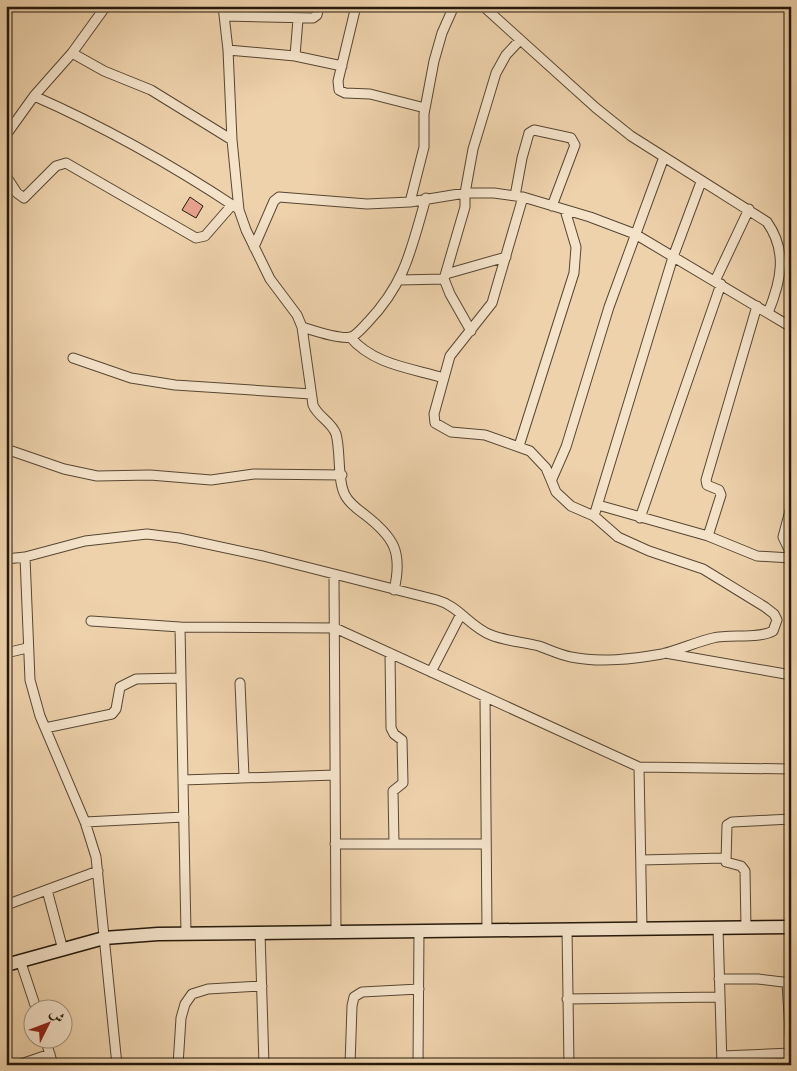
<svg xmlns="http://www.w3.org/2000/svg" width="797" height="1071" viewBox="0 0 797 1071" font-family="'Sorts Mill Goudy',Amiri,serif">
<style>
.building{fill:#e6a28d;stroke:#25180a}
.lines{fill:none;stroke-linecap:round;stroke-linejoin:round}
.minor-casing{stroke:#574632;stroke-width:11}
.secondary-casing{stroke:#25180a;stroke-width:15}
.minor{stroke:#f4e2c9;stroke-width:9}
.secondary{stroke:#f4e2c9;stroke-width:12}
</style>
<rect width="100%" height="100%" fill="#eed2ac"/>
<filter id="stains"><feTurbulence type="fractalNoise" baseFrequency=".004" numOctaves="4"/><feColorMatrix values="0 0 0 0 .2 0 0 0 0 .09 0 0 0 0 .02 0 0 0 .5 -.17"/></filter>
<radialGradient id="worn" r=".72"><stop offset=".6" stop-color="#630" stop-opacity="0"/><stop offset="1" stop-color="#630" stop-opacity=".3"/></radialGradient>
<path class="building" d="M190,197L203,206L196,218L182,210Z"/>
<g class="lines">
<defs>
<path id="minor" d="M223,6L228,50L232,140L239,210L246,230L270,279L297,315L302,327L313,405C318,417 331,421 336,434C341,452 337,480 345,495C349,503 357,509 364,514C394,537 403,552 394,590
M356,6L338,81L339,90L345,93L370,94L425,108
M483,6L596,108L631,136L767,222C788,252 781,281 768,313
M224,16L313,18L317,15L319,6
M228,50L295,56L342,66
M72,53L104,71L151,90L232,140
M295,56L298,19
M34,96C105,127 172,165 237,208
M6,135L34,96L72,53L106,6
M6,176L17,193L24,198L56,166L66,163L196,238L205,236L232,205
M515,196L522,158L529,133L534,130L571,138L575,145L552,206
M410,202L424,147V114L434,61L442,33L454,6
M254,247L274,201L279,197L367,204L410,202L465,193H494L523,197L590,217L635,234L791,327
M446,274L506,257
M444,279L450,294L471,331
M400,280L444,279L465,207V193L473,149L496,73L506,55L520,40
M715,281L749,209
M302,327C312,330 341,340 351,337C357,335 363,327 368,322C406,282 411,249 426,198
M350,337C374,365 411,368 444,378
M73,358L131,378L175,385L311,394
M519,446L574,273L576,247L565,210
M6,449L64,469L97,476L150,475L211,480L254,474L342,475
M552,479L566,447L609,307L664,157
M598,505L708,536L757,556L791,558
M791,507L783,537L791,554
M594,516L673,257L701,182
M640,518L721,284
M708,536L721,495L719,490L707,485L706,480L757,306
M25,557L85,541L147,534L179,538L263,556L437,600C459,606 470,627 491,635C506,641 523,642 539,646C550,650 560,655 571,657C601,663 633,659 662,654C679,650 696,642 713,638C730,634 759,639 773,631L777,620L774,614L765,607L703,569L649,551L618,537L594,516L571,506L556,492L546,468L530,451L485,435L451,432L435,423L434,414L450,356L492,303L523,197
M6,559L25,557L30,680L40,716L85,822L96,857L117,1065
M334,575L336,932
M91,621L180,627L186,933
M180,627L335,628L639,767L791,769
M6,653L27,648
M390,653L391,728L394,734L402,740L403,783L393,791L394,844
M665,653L791,675
M431,672L461,614
M240,683L244,776
M485,697L487,930
M45,728L112,714L116,709L120,687L136,679L181,678
M639,767L642,929
M183,780L335,775
M85,822L184,817
M335,844H486
M641,860L725,858
M47,890L63,950
M6,905L98,871
M718,928L722,1065
M746,928L745,871L741,866L726,862L727,825L732,822L791,819
M567,929L569,1065
M260,933L264,1065
M20,960L36,1008
M719,979H758L791,983
M787,982L791,1048
M567,999L720,997
M45,1038L53,1065
M722,1056L791,1053
M18,1065L50,1054
M178,1065L181,1018L185,1004L192,994L208,989L262,986
M350,1065L352,1006L354,997L362,992L419,989
M418,1065L419,931"/>
<path id="secondary" d="M6,965L104,938L158,934L791,927"/>
</defs>
<use href="#minor" class="minor-casing"/>
<use href="#secondary" class="secondary-casing"/>
<use href="#minor" class="minor"/>
<use href="#secondary" class="secondary"/>
</g>
<rect width="797" height="1071" fill="none" stroke="#eed2ac" stroke-width="25"/>
<rect x="8" y="8" width="782" height="1056" fill="none" stroke="#25180a" stroke-width="2.5"/>
<rect x="12" y="12" width="772" height="1046" fill="none" stroke="#25180a"/>
<g transform="translate(48 1024) rotate(48)"><circle r="24" fill="#f4e2c9" stroke="#a1917d"/>
<path d="M0-4L9 19L0 12L-9 19Z" fill="#8f2418"/>
<text y="-8" font-size="14" font-weight="bold" text-anchor="middle" fill="#25180a">ش</text>
</g>
<rect width="100%" height="100%" filter="url(#stains)"/>
<rect width="100%" height="100%" fill="url(#worn)"/>
</svg>
